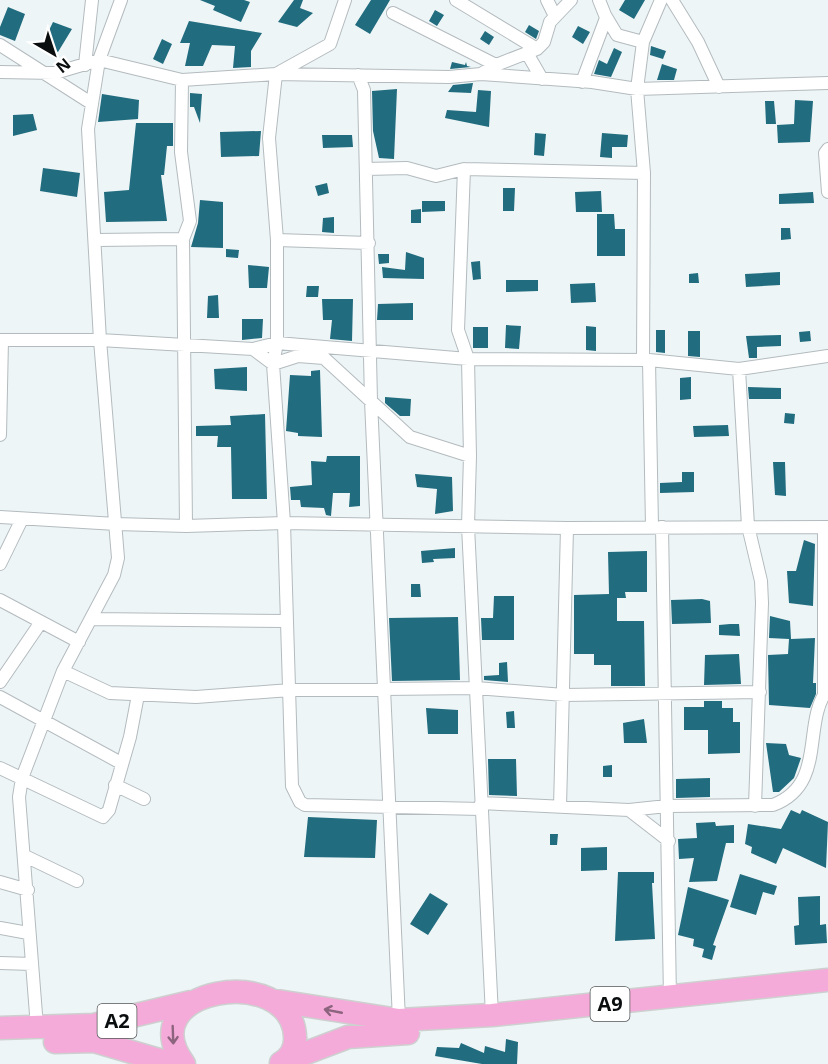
<svg xmlns="http://www.w3.org/2000/svg" width="828" height="1064" viewBox="0 0 828 1064" font-family="'Open Sans',sans-serif">
<style>
.building{fill:#216c7e}
.lines{fill:none;stroke-linecap:round;stroke-linejoin:round}
.street-casing{stroke:#b4bbbe;stroke-width:14}
.highway-casing{stroke:#cecfcf;stroke-width:25}
.street{stroke:#fff;stroke-width:12}
.highway{stroke:#f5abd9;stroke-width:22}
.oneway{stroke:#8c647e}
.labels{text-anchor:middle;stroke-width:6;stroke-linejoin:round;paint-order:stroke}
.shield{fill:#fff;stroke:#545657;stroke-width:1.5}
.shield-label{font-size:20px;font-weight:bold;fill:#0b0e0f}
</style>
<rect width="100%" height="100%" fill="#edf5f7"/>
<path class="building" d="M200,0H244L250,2L241,22L213,10L215,6Z
M294,0H303L300,8L313,13L297,27L278,22Z
M371,0H390L370,34L355,25Z
M625,0H645L634,19L619,10Z
M8,7L25,14L15,41L0,35V27Z
M435,10L444,15L437,26L429,21Z
M189,21L262,33L251,51V67L233,68L235,46L212,45L203,66H185L190,43H180Z
M53,22L72,29L58,52L42,45Z
M529,25L539,31L536,39L525,32Z
M578,26L590,32L583,44L572,37Z
M485,31L494,37L489,45L480,39Z
M162,39L172,44L163,64L153,59Z
M651,46L666,51L663,59L650,55Z
M614,48L622,52L611,77L594,74L599,60L607,64Z
M452,62L465,65L466,62L467,66L471,67L450,69Z
M662,64L677,69L674,80H657Z
M473,83L471,93L448,92L453,85Z
M397,89L394,159L379,158L373,131L372,91Z
M478,90L491,91L489,127L445,118L447,110L476,112Z
M190,93L202,94L200,123L194,107H190Z
M102,94L139,100L138,119L98,122Z
M795,100L813,101L810,142L778,143L777,125L794,124Z
M765,101H774L776,124H766Z
M33,114L37,130L13,136V115Z
M136,123H173V146H167L164,175H161L167,221L106,222L104,192L129,190Z
M261,131L259,156L221,157L220,132Z
M535,133L546,134L544,156L534,155Z
M602,133L628,135L627,147H612V158L600,157Z
M322,135H352L353,147L323,148Z
M43,168L80,173L77,197L40,191Z
M327,183L329,193L318,196L315,186Z
M503,188H515L514,211H503Z
M601,191L602,212H576L575,192Z
M813,192L814,203L779,204V194Z
M200,200L223,202V248L191,247L198,223Z
M422,201H445V211L422,212Z
M421,209V223H411V210Z
M597,214H614L615,229H625V256H597Z
M334,217V233L322,232L323,218Z
M781,228H790L791,239L781,240Z
M226,249L239,250L238,258L226,257Z
M406,252L424,258V279L383,278L382,267L405,270Z
M378,254H389V263L379,264Z
M480,261L481,279L473,280L471,262Z
M248,265L269,267L267,288H249Z
M780,272V285L746,287L745,274Z
M698,273L699,283H689V274Z
M506,280H538V291L506,292Z
M595,283L596,302L571,303L570,284Z
M307,286H319L318,297H306Z
M218,295L219,318H207L208,296Z
M322,299H353L352,341L330,339L332,320H323Z
M413,303V320H377L378,304Z
M242,319H263L262,338L242,340Z
M506,325L521,326L519,349L505,348Z
M586,326L596,327V351L586,350Z
M473,327H488V348H473Z
M656,330H665V353L656,352Z
M688,331H700V357L688,356Z
M810,331L811,341L800,342L799,332Z
M781,335V346L757,347V358H749L746,336Z
M247,367V391L215,389L214,369Z
M320,370L322,437L298,436V433L286,431L290,375L311,376V371Z
M691,377V399L680,400V378Z
M748,387L781,388V399H749Z
M385,397L411,399L410,416H400L385,403Z
M785,413L795,414L794,424L784,423Z
M265,414L267,499H232L231,447H217L218,436H196V426L231,425L230,416Z
M728,425L729,436L694,437L693,426Z
M327,456H360V506L349,507L350,493H333L331,516L326,515L324,508L301,507L300,500H291L290,487L312,485L311,461L326,462Z
M773,462H785L786,496L775,495Z
M682,472H694V492L660,493V483L682,482Z
M415,474L452,477L453,511L435,514L437,489L417,487Z
M804,540L815,544L813,606L789,603L787,571H796Z
M455,548V558L433,559L434,562L422,563L421,551Z
M647,551V592H625L626,598H617V621H644L645,686H611V665H594V654H574V595L609,594L608,552Z
M411,584H420L421,597H411Z
M494,596H514V640H482L481,618H493Z
M702,599L710,601L711,623L672,624L671,600Z
M770,616L790,621L791,639L815,638L813,683H816V694L810,708L769,705L768,655L788,654L789,639L769,638Z
M458,617L460,680L392,681L389,618Z
M730,624H739L740,636L719,635V625Z
M739,654L741,684L704,685L705,655Z
M507,662L508,682L484,680V676L499,675V663Z
M704,701H722V708H733V722H740V753L708,754V730H684V707H704Z
M426,708L458,710V734H428Z
M514,711L515,728H507L506,712Z
M644,719L647,743H624L623,723Z
M766,743L786,744L789,755L801,758L794,778L779,792H773Z
M488,759H516L517,796L489,795Z
M612,765V777H603V766Z
M710,778V797L676,798V779Z
M791,810L800,814L802,810L828,822L826,868L783,848L776,864L751,853L752,847L745,844L748,824L781,829Z
M308,817L377,820L375,858L304,857Z
M715,822L716,826L734,825V843H726L717,881L689,882L694,858L679,859L678,839L697,838L696,823Z
M550,834H558L557,845H550Z
M607,847V870L581,871V848Z
M618,872H654V883H652L655,939L615,941Z
M740,874L777,886L774,895L763,892L756,915L730,907Z
M688,887L729,900L713,945L716,946L712,960L702,957L704,949L693,946L694,939L678,935Z
M430,893L448,904L428,935L410,924Z
M820,896V925L826,924L827,943L795,945L794,926L799,925L798,897Z
M506,1039L518,1042L517,1064H482L435,1056L437,1047L459,1048L461,1043L484,1053L485,1046L505,1052Z"/>
<g class="lines">
<defs>
<path id="street" d="M345,0L330,44L276,74L269,138L277,240V343L273,364L284,523L292,786L300,802L305,805L481,809
M456,0L537,49
M547,0L555,16
M599,0L605,15L617,35L643,42
M672,0L698,42L719,87
M393,13L496,65
M0,45L91,103
M527,53L542,79
M85,65L92,0
M0,72L55,73L99,60L182,80L276,74L449,77L481,74L592,82L637,89L828,83
M481,74L496,65L537,49L544,42L550,22L571,0
M358,75L364,90L371,401L399,1020
M182,80L181,152L190,221L183,239L186,526
M582,82L606,18
M828,149L825,153L828,192
M366,169L407,168L436,176L464,169L644,173
M464,169L458,330L468,359L470,456L468,526L492,1015
M95,240L183,239
M277,240L369,243
M0,340H100L253,349L277,343L468,359L649,360L739,369L828,356
M253,349L273,364L298,356L324,358L410,437L470,456
M643,360L644,173L637,89L643,42L661,0
M649,360L652,527
M739,369L748,526L761,581L762,603L755,806
M0,435L2,340
M0,517L116,524L186,526L284,523L567,528L828,527
M662,527L670,998
M0,564L22,519
M0,600L79,642
M92,619L286,621
M63,671L110,693L196,697L290,690L476,688L564,695L760,692
M0,682L41,622
M824,694V527
M0,697L121,763
M0,768L103,817L109,810L130,737L138,695
M115,785L144,799
M481,803L629,810L667,806L773,805C828,784 801,723 828,689
M560,807L567,528
M629,810L669,841
M25,856L77,881
M0,882L28,890
M0,928L28,933
M0,963L32,964
M37,1027L19,797L22,778L63,671L114,575L118,558L100,340L88,129L99,60L121,0"/>
<path id="highway" d="M271,1000L399,1020L492,1015L828,980
M0,1028L94,1025L191,1002
M55,1042L94,1041L173,1064
M285,1061L348,1037L408,1033
M184,1064C128,988 291,962 295,1036C296,1047 291,1057 281,1063"/>
</defs>
<use href="#street" class="street-casing"/>
<use href="#highway" class="highway-casing"/>
<use href="#street" class="street"/>
<use href="#highway" class="highway"/>
</g>
<defs><path id="oneway-shaft" d="M-6 0H5M1.5-3L5.5 0L1.5 3" fill="none" stroke-width="1.6" stroke-linecap="round" stroke-linejoin="round" transform="scale(1.5)"/></defs>
<g class="oneway">
<use href="#oneway-shaft" transform="translate(333 1011) rotate(-169)"/>
<use href="#oneway-shaft" transform="translate(173 1035) rotate(88)"/>
</g>
<g class="labels">
<g class="shield">
<rect x="590.5" y="987" width="39" height="34" rx="4.5"/>
<rect x="97.5" y="1004" width="39" height="34" rx="4.5"/>
</g>
<g class="shield-label">
<text x="610" y="1011">A9</text>
<text x="117" y="1028">A2</text>
</g>
</g>
<g transform="translate(54 54) rotate(141)" stroke="#ffffff" stroke-width="4.5" paint-order="stroke">
<path d="M0-4.5L10 22L0 15L-10 22Z" fill="#0b0e0f"/>
<text y="-9" font-size="16" font-weight="bold" text-anchor="middle" fill="#0b0e0f">N</text>
</g>
</svg>
